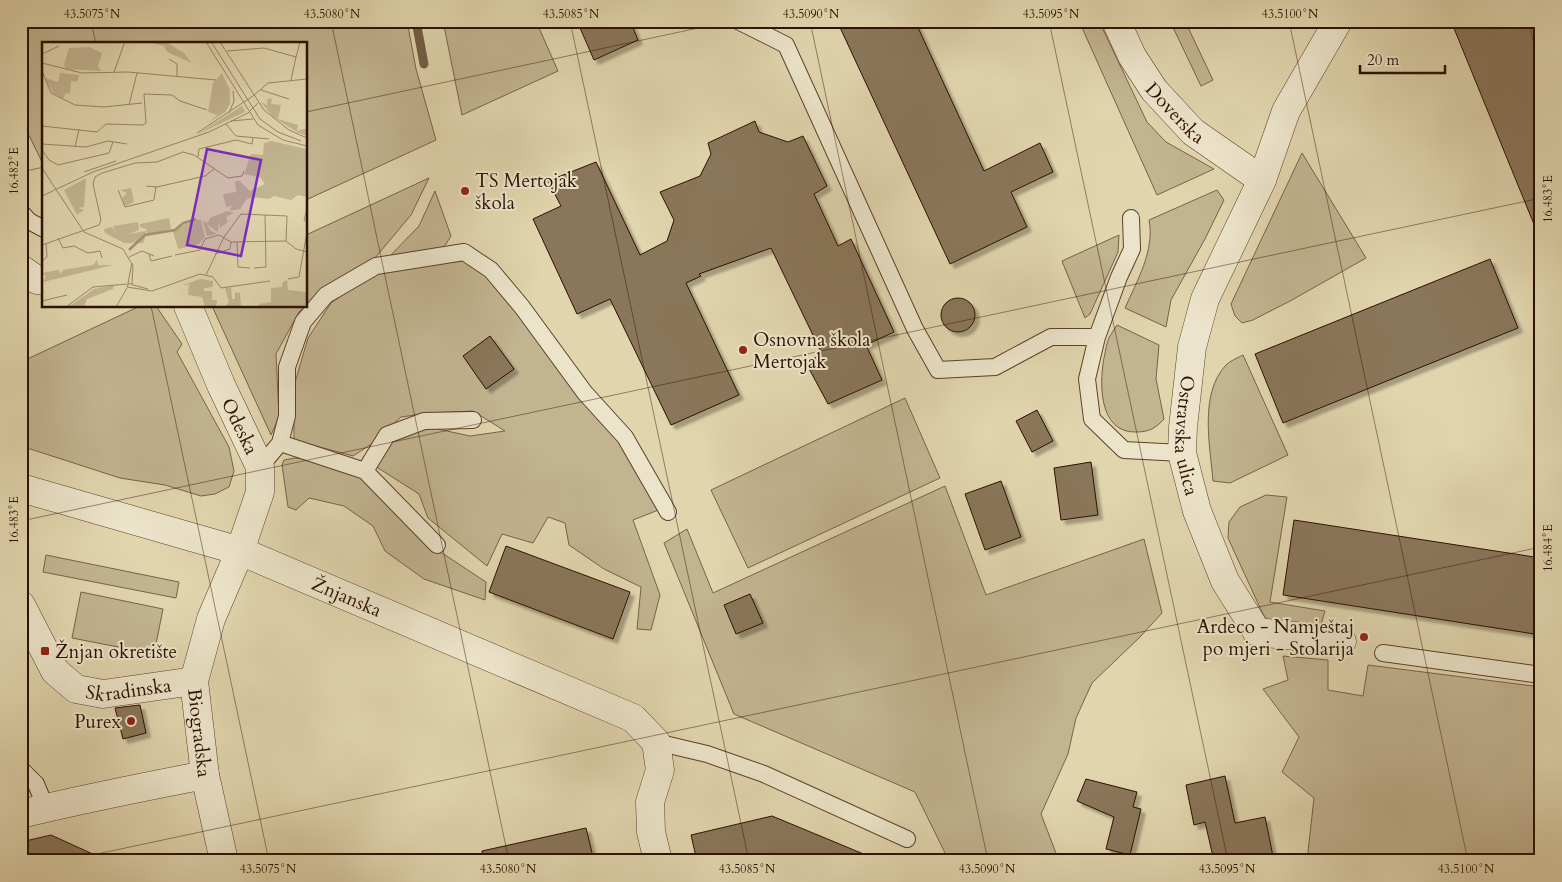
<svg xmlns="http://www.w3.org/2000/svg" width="1562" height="882" viewBox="0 0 1562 882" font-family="Cardo,serif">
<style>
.green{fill:#c2b490;stroke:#776248}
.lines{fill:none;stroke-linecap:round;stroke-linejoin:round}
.stream{stroke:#735e45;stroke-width:9}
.building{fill:#8a765a;stroke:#2c1001;filter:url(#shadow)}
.lane-casing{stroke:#59412c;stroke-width:18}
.street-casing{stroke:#59412c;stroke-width:29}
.lane{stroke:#ece4ca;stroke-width:16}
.street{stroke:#ece4ca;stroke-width:28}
.ticks{fill:none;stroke:#2c1001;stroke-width:1;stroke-opacity:0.45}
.poi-dot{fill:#8f2418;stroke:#ece4ca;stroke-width:2}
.labels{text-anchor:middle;stroke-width:4;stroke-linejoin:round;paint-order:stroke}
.street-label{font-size:19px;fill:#2c1001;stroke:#ece4ca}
.poi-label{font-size:19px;fill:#2c1001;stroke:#ece4ca;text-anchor:start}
.inset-river{fill:none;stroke:#a39273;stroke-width:2.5}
.inset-road{fill:none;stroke:#998668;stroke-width:1}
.view{fill:#7b2cbf;fill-opacity:0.15;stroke:#7b2cbf;stroke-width:2.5}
.inset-edge{fill:none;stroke:#2c1001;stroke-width:2.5}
.neatline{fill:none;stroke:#2c1001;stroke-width:2}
.ticks-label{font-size:12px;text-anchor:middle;fill:#2c1001}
</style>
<defs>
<filter id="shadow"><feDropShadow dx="4.5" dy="4.5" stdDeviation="1" flood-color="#0004"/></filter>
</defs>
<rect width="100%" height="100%" fill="#e1d5ad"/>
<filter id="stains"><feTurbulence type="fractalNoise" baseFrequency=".004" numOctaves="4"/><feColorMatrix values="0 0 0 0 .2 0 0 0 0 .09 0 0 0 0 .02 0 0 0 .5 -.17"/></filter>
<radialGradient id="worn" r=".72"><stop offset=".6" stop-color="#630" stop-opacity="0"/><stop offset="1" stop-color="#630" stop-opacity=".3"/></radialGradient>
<path class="green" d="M21,21H407L416,69L436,140L306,200V44H44V166L21,119Z
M443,21H536L558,71L462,115Z
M1079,21H1099L1147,122L1166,142L1214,169L1157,195Z
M1170,21H1185L1213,80L1201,86Z
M1302,153L1366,258L1292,300L1253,320L1242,323L1235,316L1231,304Z
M429,178L411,215L375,258L327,285L306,305V235Z
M1217,190L1224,200L1205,239L1171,300L1166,327L1125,308C1137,281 1155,250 1149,220Z
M435,191L451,236L444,247L388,258L419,226Z
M1119,235L1118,252L1090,314L1085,318L1062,261Z
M462,257L489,275L619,438L661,509L633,520L660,595L651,630L637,629L641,587L604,569L569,545L565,523L548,517L533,543L502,534L487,566L428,518L419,494L375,466L394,438L424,426L470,436L505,431L473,411L430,413L401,417L370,445L353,456L294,440V386L308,338L331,303L377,271Z
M140,306H156L182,344L177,352L229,447L234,471L229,487L215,494L201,496L165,485L120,478L21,446V362Z
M212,306H305L299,312L276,354L279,417L271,435Z
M1117,325L1159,345L1156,379L1164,419C1156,428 1149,432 1137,432C1097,434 1099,379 1105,353C1106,348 1107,342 1109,338C1111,333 1115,329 1117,325Z
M1243,355L1288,455L1230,483L1213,481C1210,445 1199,394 1226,365C1230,361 1237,358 1243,355Z
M905,398L940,478L748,568L711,490Z
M295,458L323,461L362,476L439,551L486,582L485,600L424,579L385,551L373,526L344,506L309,498L296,510L288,507L282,465L284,460Z
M945,486L986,595L1144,539L1162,613L1140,637L1092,683L1076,718L1068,754L1041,814L1059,861H949L915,792L734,714L664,543L687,529L713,593Z
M1266,495L1287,497L1270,602L1325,611L1320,628L1269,624L1262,612L1228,538L1229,522L1240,507Z
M46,555L179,582L176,598L43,572Z
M81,592L163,609L154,654L72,638Z
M1283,656L1328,660V690L1363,696L1368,665L1541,687V861H1307L1314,798L1282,772L1299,737L1263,689L1288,680Z"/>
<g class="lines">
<path class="stream" d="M416,21L424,64"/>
</g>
<path class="building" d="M577,21H630L638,40L594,60Z
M837,21H915L984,171L1040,143L1053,172L1011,192L1027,227L950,264Z
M1451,21H1541V239H1540Z
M755,121L759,132L788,142L803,136L827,186L814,194L838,246L851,239L894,332L866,345L882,380L828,404L806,363L822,354L771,248L699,274L701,276L686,283L739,395L671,425L610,299L577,314L533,219L561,206L548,181L596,162L640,255L667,241L674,220L660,192L700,176L711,154L708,143Z
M1490,259L1518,328L1283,423L1255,354Z
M941 315a17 17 0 1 1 34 0a17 17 0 1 1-34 0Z
M490,336L514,369L486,389L463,356Z
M1037,410L1053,441L1032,452L1016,421Z
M1091,462L1098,515L1061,520L1054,468Z
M1001,481L1021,537L985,550L965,494Z
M1294,520L1541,558V635L1283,595Z
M506,546L630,592L613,639L489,592Z
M750,594L763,623L736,634L724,605Z
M140,705L146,733L123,739L115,708Z
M1225,776L1235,823L1265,817L1274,861H1214L1205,822L1194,825L1186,785Z
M1086,779L1137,792L1133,807L1141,809L1130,855L1106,849L1114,817L1077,801Z
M772,816L878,860V861H697L691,835Z
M586,828L594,861H483L482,851Z
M51,835L108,861H21V842Z"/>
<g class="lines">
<defs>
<path id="lane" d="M738,21L786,45L915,329L938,370L995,367L1051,337H1097L1087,379L1092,419L1124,450L1182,453
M21,212L29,221L44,229
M1097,337L1119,277L1132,249L1131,218
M280,443L365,471L437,545
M260,467L280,443L287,416V367L303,322L326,295L376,266L464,252L491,270L522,307L585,393L625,437L668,512
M365,471L387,435L424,421L473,420
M1383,653L1541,675
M656,742L707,754L764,774L907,839
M21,769L36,784L46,808"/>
<g id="street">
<path id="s1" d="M1116,21L1132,56L1154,90L1193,132L1262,180"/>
<path id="s2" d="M1338,21L1286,111L1262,180L1205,299L1192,347L1183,427L1182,453L1197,511L1225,581L1257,632L1342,641"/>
<path d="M21,269L37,280L44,281"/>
<path id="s3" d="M188,306L221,385L260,467V492L240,551L211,619L194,681L205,775L224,861"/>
<path id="s4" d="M21,488L240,551L633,718L656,742L660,770L650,802L651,832L658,861"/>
<path id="s5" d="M21,605L55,671L76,689L103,694L194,681"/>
<path d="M21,814C82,799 143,787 205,775"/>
</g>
</defs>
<use href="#lane" class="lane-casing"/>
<use href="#street" class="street-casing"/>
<use href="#lane" class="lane"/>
<use href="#street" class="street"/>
</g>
<path class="ticks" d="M91,21L96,44M331,21L509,861M570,21L749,861M810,21L988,861M1049,21L1228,861M1289,21L1468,861M1529,21L1541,78M306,112L731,21M21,172L44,167M151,306L269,861M21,521L1541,198M21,821L30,861M64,861L1541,547"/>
<g class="poi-dot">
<circle cx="465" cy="191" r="5"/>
<circle cx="743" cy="350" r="5"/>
<circle cx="1364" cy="637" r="5"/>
<rect x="40" y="646" width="10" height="10" rx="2.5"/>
<circle cx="131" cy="721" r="5"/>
</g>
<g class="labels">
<g class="street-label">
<text dy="7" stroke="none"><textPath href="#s1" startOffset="110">Doverska</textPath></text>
<text dy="7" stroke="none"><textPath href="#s3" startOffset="131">Odeska</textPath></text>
<text dy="7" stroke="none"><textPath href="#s2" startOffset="448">Ostravska ulica</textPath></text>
<text dy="7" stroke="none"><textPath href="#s4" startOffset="344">Žnjanska</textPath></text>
<text dy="7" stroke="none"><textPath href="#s5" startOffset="155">Skradinska</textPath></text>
<text dy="7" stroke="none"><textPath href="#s3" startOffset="454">Biogradska</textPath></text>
</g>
<g class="poi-label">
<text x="475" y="187">TS Mertojak<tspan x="475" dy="22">škola</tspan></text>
<text x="753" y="346">Osnovna škola<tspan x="753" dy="22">Mertojak</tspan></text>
<text x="1354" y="633" text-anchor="end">Ardeco - Namještaj<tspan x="1354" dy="22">po mjeri - Stolarija</tspan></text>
<text x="55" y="658">Žnjan okretište</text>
<text x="121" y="728" text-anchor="end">Purex</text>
</g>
</g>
<g transform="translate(42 42)">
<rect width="265" height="265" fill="#e1d5ad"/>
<path d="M106,0H124L142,11L150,21L125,10L122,4ZM47,5L60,11L56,24L59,29L24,27L22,23L27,6ZM18,31L37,33L35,40L29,39L28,52L24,51L21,57L11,51L3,36L16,40ZM180,31L188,48V62L183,70L166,81L175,73L166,70L171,41ZM226,56L230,57L229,62L239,63L236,77L256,83L255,89L265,86V94L255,90L230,74L219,60L225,63ZM200,64L203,70L154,93ZM229,99L265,107V155L256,153L249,158L232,154L227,157L211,155L205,157L198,167L187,169L190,164L184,165L181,152L194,150L193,139H198L208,149L223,142L218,135L202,132L209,112L221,113L222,101ZM44,136L42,165L36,166L42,168L35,173L22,148ZM89,146L92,160L83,164L80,156L85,151L78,148ZM185,169L192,171L184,175L186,180L178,186L177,178L176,190L165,182L168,188L175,192L165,194L161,179L166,181L168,176ZM127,176L129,187L105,192L104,187L98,185V182ZM149,178H159L163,195L157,202L136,207L131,189ZM96,180L97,188L87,192L104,189V192L98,195L104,193L101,201H91L96,196L90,201H82L63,191L62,187L70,185L75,193L71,184ZM55,218L56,223H71L1,240L4,234L0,231L16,228L19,232L21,228L51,223ZM158,237L171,239V245L162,246V249H170V258H175L174,265H163L160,255L146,253L147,243L150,242L141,243ZM245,238L246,248L264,250L265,247V265H218L217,262L229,260V246L240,245L241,240ZM72,243L71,247L45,257L42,265H26L52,247ZM189,245L190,257H193V250L198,251L199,265H183L187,260L183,246Z" fill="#c2b490"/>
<path class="inset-river" d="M87,208L103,193L133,188L141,181L154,177"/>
<path class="inset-road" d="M164,0L216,83L241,98L265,104M178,0L222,68L247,88L265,96M170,1L218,77L236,90L259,99M185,9L222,6L254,15L249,38M0,12L17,4M254,15L258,0M127,17L135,22V34M0,21L40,31L86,30L174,38M0,29L9,51L33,63L62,65L100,61M72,30L82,2M219,48L247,57M211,54L226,41L265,37M87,63L95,31M187,71L192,59L191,49M189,79L211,77M184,82L194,94L227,97M0,84L55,90L64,82L101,83L104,81L102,52L130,53L138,59L165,68M155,91L211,54M0,102L44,105L66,99L85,102M33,105L37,87M0,108L7,118L16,123L67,111L71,100M156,115L157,107L194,98L210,102L211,96M0,126L42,190L81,207L91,224L90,242M42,130L74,119M104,144L115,145L163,134L172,127M76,148L83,165L112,158L114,144M0,154L51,130L167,90L206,71L216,61M265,167L262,178L265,180M16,196L21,206L32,204L46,211L58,209L60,216M244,199L254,207L265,210M195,200L196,225L208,226M0,203L57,183L59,178L51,142L53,135L60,131L93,121L115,120L141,110L152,113L186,136L200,134L202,129M107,212L109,219L130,214M173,212L188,207L189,200M133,213L158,208L163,197L177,193L189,200L244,199M87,215L100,209L112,214M0,219L5,215L4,201M212,226L224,225L223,173M164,233L182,195L199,172L245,174L244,199M246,237L257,235L265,190M86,241L90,221M91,243L87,241L85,245L110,249L158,232L171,235L179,246L228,239M91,243L106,247M0,259L25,253M24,265L51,245L86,242M74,265L85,246M131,265H158"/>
<path class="view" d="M165,107L219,118L199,214L145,203Z"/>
<rect width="265" height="265" class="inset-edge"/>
</g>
<rect width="1562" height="882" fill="none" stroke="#e1d5ad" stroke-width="55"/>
<path d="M1360 65v8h85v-8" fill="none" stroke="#2c1001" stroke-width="2.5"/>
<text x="1367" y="65" font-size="15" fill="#2c1001" stroke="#ece4ca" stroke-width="4" paint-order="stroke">20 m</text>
<rect x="28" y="28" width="1506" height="826" class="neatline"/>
<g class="ticks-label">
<text x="92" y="18">43.5075°N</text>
<text x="332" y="18">43.5080°N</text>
<text x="571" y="18">43.5085°N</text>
<text x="811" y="18">43.5090°N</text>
<text x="1051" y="18">43.5095°N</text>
<text x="1290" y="18">43.5100°N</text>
<text transform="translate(14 171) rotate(-90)" y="4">16.482°E</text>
<text transform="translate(1548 199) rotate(-90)" y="4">16.483°E</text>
<text transform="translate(14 520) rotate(-90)" y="4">16.483°E</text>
<text transform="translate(1548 548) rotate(-90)" y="4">16.484°E</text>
<text x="268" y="873">43.5075°N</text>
<text x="508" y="873">43.5080°N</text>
<text x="747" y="873">43.5085°N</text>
<text x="987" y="873">43.5090°N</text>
<text x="1227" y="873">43.5095°N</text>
<text x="1466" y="873">43.5100°N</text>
</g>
<rect width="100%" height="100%" filter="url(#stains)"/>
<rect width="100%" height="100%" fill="url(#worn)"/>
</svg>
